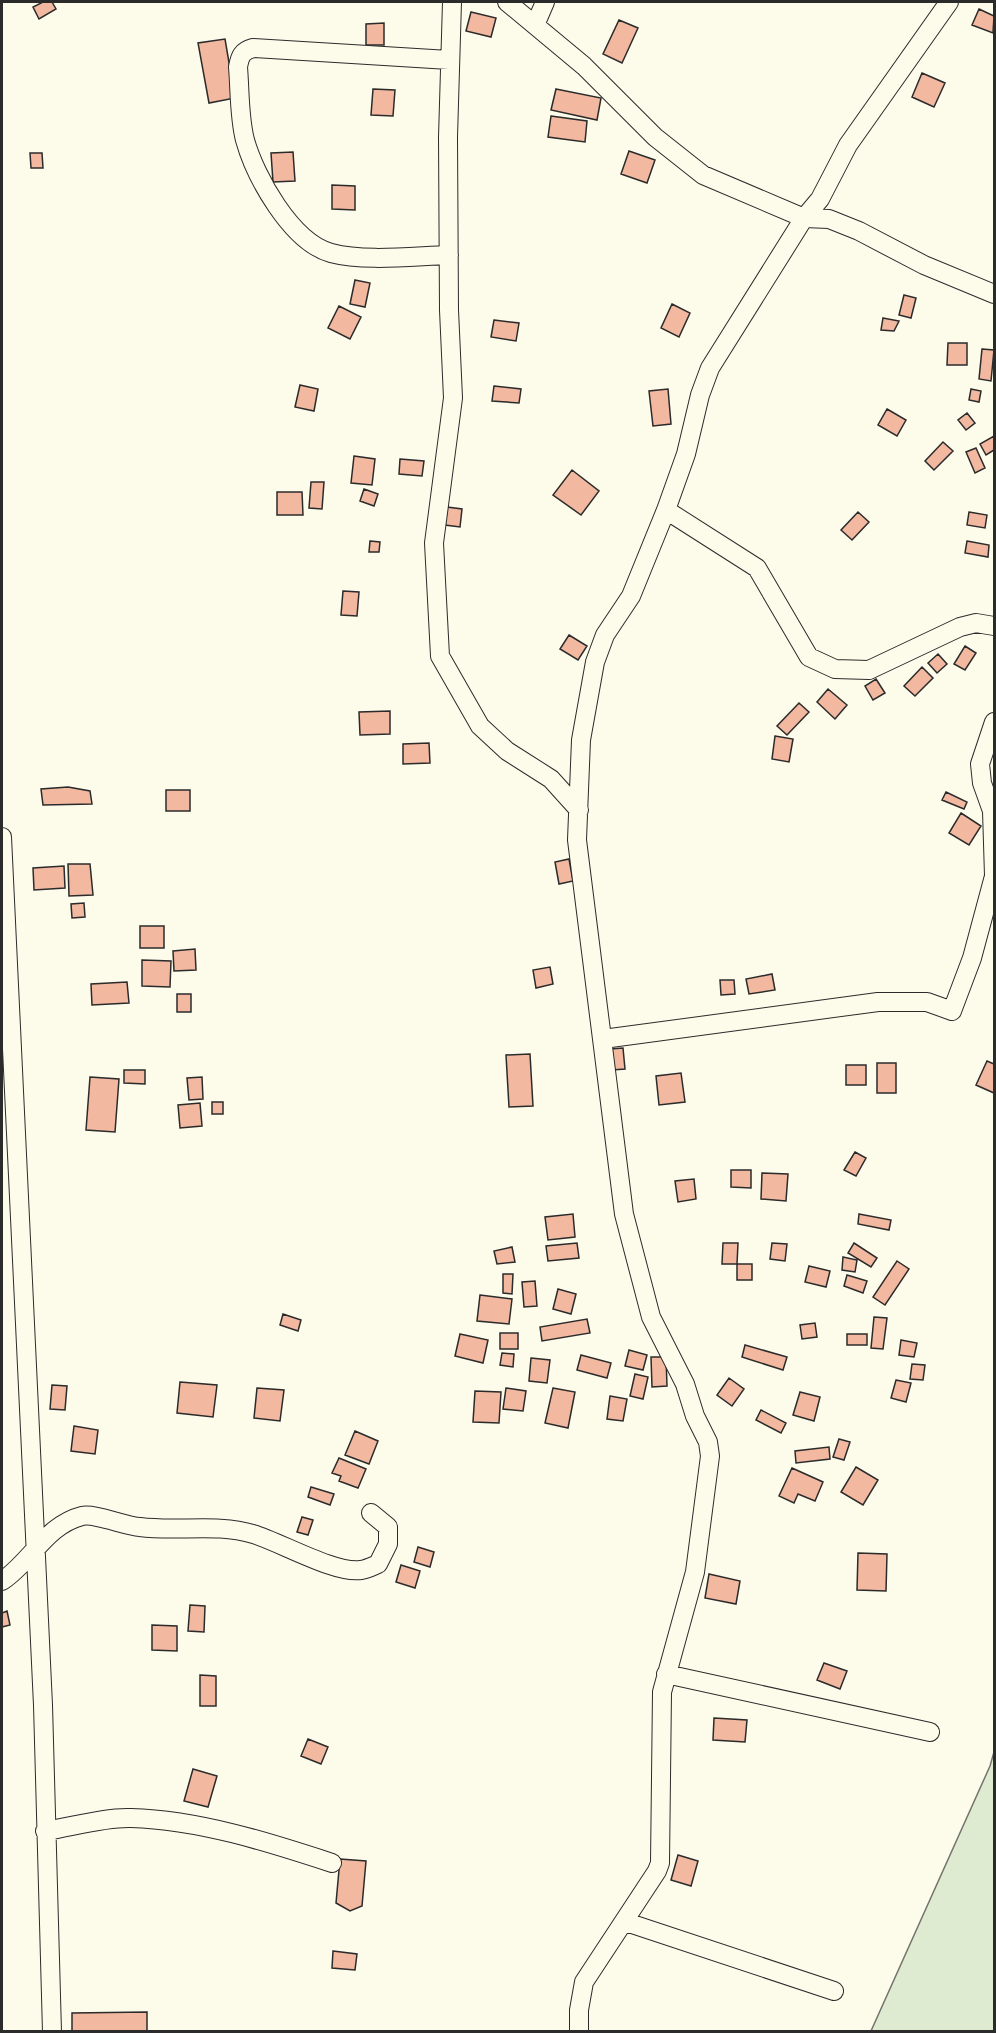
<svg xmlns="http://www.w3.org/2000/svg" width="996" height="2033" viewBox="0 0 996 2033" font-family="'Libre Baskerville',serif">
<style>
.green{fill:#deebd1;stroke:#74746e;stroke-width:1.5}
.building{fill:#f2b8a0;stroke:#2b2b2b;stroke-width:1.5}
.lines{fill:none;stroke-linecap:round;stroke-linejoin:round}
.minor-casing{stroke:#2b2b2b;stroke-width:20}
.minor{stroke:#fdfbea;stroke-width:18}
</style>
<rect width="100%" height="100%" fill="#fdfbea"/>
<path class="green" d="M994,1752V2031H871L990,1766Z"/>
<path class="building" d="M43,2H52L56,9L39,19L33,7Z
M979,9L994,16L993,33L972,25Z
M471,12L496,18L491,37L466,31Z
M619,20L638,28L622,63L603,54Z
M384,23V45H366V24Z
M225,39L235,98L209,103L198,43Z
M922,73L945,83L934,107L912,97Z
M373,89L395,90L393,116L371,115Z
M556,89L601,98L597,120L551,110Z
M551,116L587,121L585,142L548,137Z
M629,151L655,160L647,183L621,174Z
M293,152L295,181L273,182L271,153Z
M30,153H42L43,168H31Z
M332,185L355,186V210L332,209Z
M355,280L370,283L365,307L350,304Z
M904,295L916,298L911,318L899,315Z
M672,304L690,313L679,337L661,328Z
M339,306L361,317L350,339L328,328Z
M883,318L899,321L894,331L881,330Z
M494,320L519,323L516,341L491,337Z
M948,343H967V365H947Z
M982,349L994,350L991,381L979,379Z
M300,385L318,389L314,411L295,407Z
M494,386L521,389L519,403L492,401Z
M668,389L671,424L653,426L649,391Z
M971,389L981,391L979,402L969,400Z
M887,409L906,420L897,436L878,425Z
M967,413L975,423L966,430L958,420Z
M994,436V450L986,455L980,444Z
M943,442L953,451L934,470L925,461Z
M976,448L985,468L975,473L966,452Z
M354,456L375,459L372,485L351,483Z
M400,459L424,461L422,476L399,474Z
M572,470L599,491L581,515L553,495Z
M311,482H324L322,509L309,508Z
M364,489L378,494L374,506L360,501Z
M277,492H302L303,515H277Z
M447,507L462,509L460,527L445,525Z
M858,512L869,522L852,540L841,530Z
M969,512L987,515L985,528L967,525Z
M370,541L380,542L379,552H369Z
M967,541L989,545L988,557L965,553Z
M343,591L359,592L357,616L341,615Z
M569,635L587,646L578,660L560,649Z
M965,646L976,653L965,670L954,664Z
M938,654L947,664L937,673L928,663Z
M922,667L933,678L915,696L904,686Z
M876,679L885,693L873,700L865,686Z
M828,689L847,705L835,719L817,702Z
M799,703L809,712L787,735L777,726Z
M390,711V734L360,735L359,712Z
M775,736L793,739L789,762L772,759Z
M429,743L430,763L403,764V744Z
M68,787L90,791L92,804L43,805L41,789Z
M166,790H190V811H166Z
M946,792L967,802L964,809L942,800Z
M961,813L981,826L969,845L949,833Z
M569,859L573,881L559,884L555,862Z
M68,864H90L93,895L69,896Z
M64,866L65,888L34,890L33,868Z
M84,903L85,917L72,918L71,904Z
M140,926H164V948H140Z
M195,949L196,970L174,971L173,951Z
M142,960L171,961L170,987L142,986Z
M550,967L553,984L536,988L533,970Z
M772,974L775,990L749,994L746,979Z
M720,980H734L735,994L721,995Z
M127,982L129,1003L92,1005L91,984Z
M177,994H191V1012H177Z
M623,1048L625,1069L612,1070L610,1049Z
M530,1054L533,1106L509,1107L506,1055Z
M987,1061L994,1064V1093L976,1085Z
M877,1063H896V1093H877Z
M846,1065H866V1085H846Z
M124,1070H145V1084L124,1083Z
M681,1073L685,1102L659,1105L656,1076Z
M90,1077L119,1079L115,1132L86,1130Z
M202,1077L203,1099L189,1100L187,1078Z
M212,1102H223V1114H212Z
M200,1103L202,1126L180,1128L178,1105Z
M855,1152L866,1158L856,1176L844,1170Z
M731,1170H751V1188L731,1187Z
M762,1173L788,1174L786,1201L761,1199Z
M694,1179L696,1199L678,1202L675,1181Z
M573,1214L575,1237L548,1240L545,1217Z
M859,1214L891,1220L889,1230L858,1224Z
M577,1243L579,1258L548,1261L546,1246Z
M723,1243H738L737,1264H722Z
M772,1243L787,1244L785,1261L770,1259Z
M854,1243L877,1258L871,1267L848,1253Z
M512,1247L515,1262L497,1264L494,1251Z
M843,1257L857,1260L855,1272L842,1270Z
M897,1261L909,1269L885,1305L873,1297Z
M737,1264H752V1280H737Z
M809,1266L830,1271L826,1287L805,1282Z
M503,1274H513L512,1294L503,1293Z
M847,1275L867,1281L863,1293L844,1286Z
M535,1281L537,1306L524,1307L522,1282Z
M558,1289L576,1294L571,1314L553,1309Z
M480,1295L512,1299L509,1324L477,1321Z
M283,1314L301,1320L298,1331L280,1325Z
M874,1317L887,1318L883,1349L871,1348Z
M587,1319L590,1333L542,1341L540,1327Z
M815,1323L817,1337L802,1339L800,1325Z
M500,1333H518V1349H500Z
M460,1334L488,1340L483,1363L455,1356Z
M847,1334H867V1345H847Z
M901,1340L917,1343L914,1357L899,1355Z
M745,1345L787,1357L783,1370L742,1357Z
M629,1350L647,1355L643,1370L625,1366Z
M502,1353L514,1354L513,1367L500,1365Z
M581,1355L611,1363L607,1378L577,1370Z
M651,1357H666L667,1386L652,1387Z
M531,1358L550,1360L547,1383L529,1381Z
M912,1364L925,1365L923,1380L910,1379Z
M635,1374L648,1377L643,1399L630,1396Z
M729,1378L744,1389L732,1406L717,1395Z
M896,1380L911,1383L906,1402L891,1398Z
M180,1382L217,1385L213,1417L177,1413Z
M52,1385L67,1386L65,1410L50,1409Z
M257,1388L284,1390L280,1421L254,1418Z
M506,1388L526,1391L523,1411L503,1409Z
M553,1388L575,1392L568,1428L545,1423Z
M475,1391L501,1392L499,1423L473,1422Z
M800,1392L820,1397L814,1421L793,1415Z
M610,1396L627,1399L623,1421L607,1419Z
M761,1410L786,1423L781,1433L756,1420Z
M74,1426L98,1430L95,1454L71,1451Z
M355,1431L378,1441L369,1464L345,1455Z
M839,1439L850,1442L844,1460L833,1457Z
M829,1447L830,1459L796,1463L795,1451Z
M339,1458L366,1469L358,1488L339,1481L341,1476L332,1473Z
M856,1467L878,1480L863,1505L841,1492Z
M792,1468L823,1482L815,1501L798,1494L794,1503L779,1496Z
M311,1487L334,1494L330,1505L308,1497Z
M302,1517L313,1520L308,1535L297,1532Z
M418,1547L434,1552L430,1567L414,1562Z
M858,1553L887,1554L886,1591L857,1590Z
M401,1565L420,1571L415,1588L396,1582Z
M709,1574L740,1581L736,1604L705,1598Z
M190,1605L205,1606L204,1632L188,1631Z
M7,1611L10,1625L2,1627V1613Z
M152,1625L177,1626V1651L152,1650Z
M824,1663L847,1671L840,1689L817,1680Z
M200,1675L216,1676V1706H200Z
M714,1718L747,1720L745,1742L713,1740Z
M308,1739L328,1747L321,1764L301,1756Z
M193,1769L217,1776L208,1807L184,1801Z
M678,1855L698,1861L691,1886L671,1880Z
M340,1859L366,1861L362,1906L350,1911L336,1903Z
M333,1951L357,1954L355,1970L332,1968Z
M147,2012V2032H72V2013Z"/>
<g class="lines">
<defs>
<path id="minor" d="M452,2L448,137L449,310L453,398L434,543L440,656L480,726L507,751L551,779L579,810
M507,2L584,66L655,137L703,175L804,218L829,219L859,231L924,265L994,294
M536,23L545,2
M449,60L253,48C242,51 240,56 238,67C240,90 239,117 245,140C255,176 291,242 331,253C365,262 414,256 449,255
M666,510L757,568L809,657L835,669L869,670L960,627L976,623L994,626
M2,837L43,1705L52,2032
M603,1039L878,1002H927L952,1011L972,958L994,876L992,811L982,783L980,764L994,722
M2,1581C31,1562 46,1525 82,1516C94,1513 125,1526 140,1527C177,1532 217,1523 253,1534C280,1542 335,1574 361,1570C367,1569 373,1566 378,1564L388,1544V1527L371,1513
M666,1674L930,1732
M45,1831C72,1827 104,1817 131,1818C199,1820 268,1842 332,1863
M626,1922L834,1991
M579,2032V2010L584,1982L657,1871L660,1863L662,1692L695,1572L710,1456L708,1442L695,1416L685,1384L651,1317L624,1214L577,840L581,740L595,662L605,635L631,596L666,510L686,454L700,395L710,368L804,218L820,199L848,145L949,2"/>
</defs>
<use href="#minor" class="minor-casing"/>
<use href="#minor" class="minor"/>
</g>
<rect width="996" height="2033" fill="none" stroke="#2b2b2b" stroke-width="6"/>
</svg>
